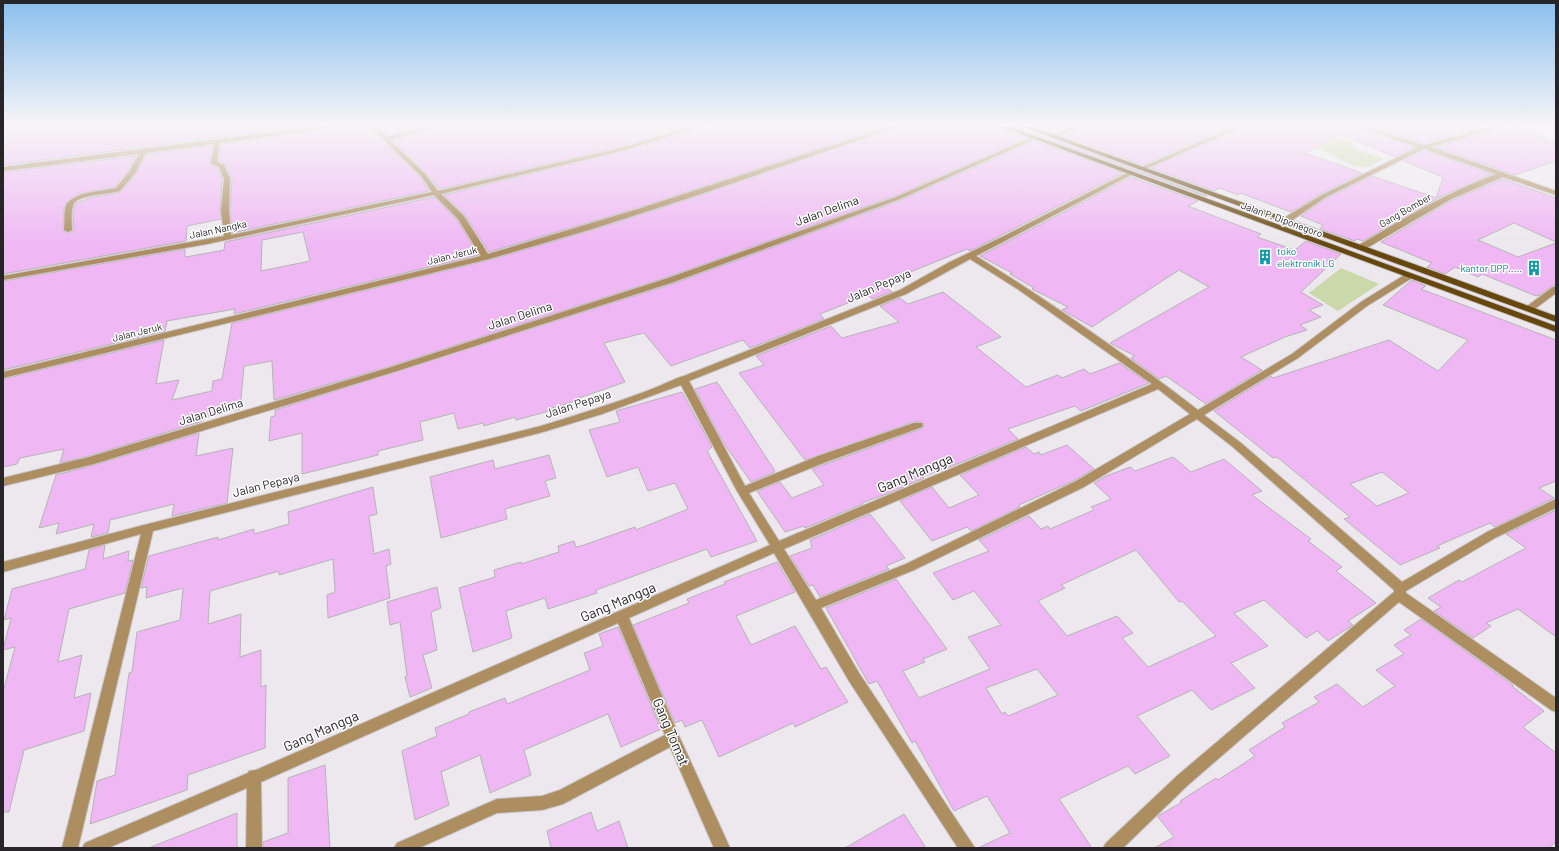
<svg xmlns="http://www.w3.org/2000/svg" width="1559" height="851" viewBox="0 0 1559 851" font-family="Barlow,sans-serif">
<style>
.green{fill:#cad8aa}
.building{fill:#efb8f4;stroke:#b7b2b8;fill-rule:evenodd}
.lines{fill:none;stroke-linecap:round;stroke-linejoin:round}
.minor-casing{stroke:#c9c5ca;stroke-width:2}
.major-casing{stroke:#c9c5ca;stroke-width:2}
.minor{fill:#ac8e60;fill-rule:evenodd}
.major{fill:#66470c;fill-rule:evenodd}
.labels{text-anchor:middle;stroke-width:3;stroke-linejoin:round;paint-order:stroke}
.far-street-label{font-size:10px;fill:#272527;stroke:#fff}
.far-culture-label{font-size:10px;fill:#0d838f;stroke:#fff;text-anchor:start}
.street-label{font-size:12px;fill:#272527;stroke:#fff}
.near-street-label{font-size:14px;fill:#272527;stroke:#fff}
</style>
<rect width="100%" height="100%" fill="#ede8ee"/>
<path class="green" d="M1334,138L1352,141C1355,154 1373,153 1383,159C1377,161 1373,166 1366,167C1345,168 1332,149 1312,149L1316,140L1325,143L1332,141Z
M1341,268L1379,284L1338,311L1309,293Z"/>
<path class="building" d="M3,126H308L3,165Z
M335,126H369L420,177L429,191L232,233L230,210L232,179L225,164L219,161L221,144L331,129Z
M378,126H426L387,135Z
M443,126H681L683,127L621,147L439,189L426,173L393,141Z
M718,126H886L638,208L489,252L465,215L444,195L625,151L689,132L692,134Z
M901,126H998L1027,138L895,196L668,277L388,367L274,400L272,361L244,366L240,409L205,417L204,420L200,422L89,456L60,463L64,449L20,458L17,464L3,467V379L164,340L156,384L179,380L172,400L212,391L213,381L222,379L232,323L489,260L592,230L695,197Z
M1012,126H1020L1207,196H1205Z
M1034,126H1070L1054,133Z
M1083,126H1232L1143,165L1062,136Z
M1245,126H1353L1414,147L1395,157L1340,134L1305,153L1362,173L1321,194L1291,212L1240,193L1238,195L1220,188L1214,191L1151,168Z
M1368,126H1475L1481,128L1424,143Z
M1512,127L1556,143V161L1515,175L1436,147L1490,132L1494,133Z
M1035,141L1123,173L970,251L967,249L881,284L892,292L872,299L868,295L820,314L824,319L750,348L743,340L671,366L644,333L604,343L625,382L579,398V400L552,408L553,410L516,420L515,417L484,426L483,423L458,429L454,413L420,422L423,440L378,451V455L302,474V433L269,441L271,417L275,416V410L675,283L901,200Z
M212,146L210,164L218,168L222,179L220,210L221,219L187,226L186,241L3,274V172L136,156L128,171L115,187L79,194L67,202L64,208L63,230L69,233L74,230L73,212L76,203L90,198L121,192L136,174L147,154Z
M1424,151L1492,174L1442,196L1363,241L1357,239L1355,241L1320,229L1323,225L1301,216L1327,198L1372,176L1436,198L1443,177L1404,161Z
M1131,177L1198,201L1188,206L1261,234L1257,237L1295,250L1306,241L1341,254L1301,292L1323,305L1309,310L1321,317L1300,325L1307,330L1285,337L1241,357L1262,370L1206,404L1166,376L1159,379L1131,358L1135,356L1110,343L1209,287L1179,270L1092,327L1062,310L1068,307L1032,289L1034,288L1010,274L1012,273L980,256Z
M1503,179L1556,198V242L1514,223L1478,240L1518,257L1556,243V286H1552L1540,295L1536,296L1482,274L1478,277L1455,267L1445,274L1427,267L1432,263L1381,242L1452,200Z
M434,197L457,220L479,255L234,314L235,309L167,321L165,331L3,370V281L185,249V256L186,257L224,250L225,242ZM303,232L310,261L261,271L262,240Z
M1412,280L1426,286L1421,289L1556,340V481L1539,488L1554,498L1495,527L1490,523L1437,546L1440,548L1400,565L1344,519L1350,517L1277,457L1273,458L1214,411L1271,376L1273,378L1389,340L1438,371L1468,340L1383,305ZM1382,472L1409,493L1377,506L1350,484Z
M943,292L1001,337L976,347L1026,387L1058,375L1062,378L1084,369L1090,374L1119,363L1149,383L1081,411L1075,406L1008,429L1018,439L952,466L922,477L924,478L892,492L862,503L863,504L805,528L804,526L785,532L757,491L780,482L792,498L824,485L812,469L923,428L924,424L922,422H914L805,460L739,373L764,365L756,356L831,326L842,338L899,322L880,306L900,298L908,304Z
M717,382L775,471L773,473L751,482L723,442L695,389Z
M682,392L712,447L707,451L757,541L711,557L707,549L596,590L597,593L548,609L545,598L506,611L512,638L473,652L459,588L495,577L494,570L521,562V564L559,552L558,546L574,541L576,547L581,546L635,527L636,530L688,509L675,483L648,491L638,467L607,477L589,430L620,422L616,411Z
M199,433L196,456L233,448L227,503L172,516L174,504L110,520L108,533L91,537L94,524L56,534L59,523L39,528L56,475L94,465Z
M1067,445L1094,469L1075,480L1019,505L1020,507L971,531L967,527L932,541L900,501L932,487L949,508L979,495L960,475L1026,447L1034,454L1039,452L1041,455Z
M549,455L556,478L545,481L550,496L505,509L507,519L441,538L430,477L493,460L495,469Z
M1173,457L1191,472L1224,459L1262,491L1252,495L1311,539L1308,541L1342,567L1336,571L1376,603L1348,621L1353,625L1328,641L1317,631L1306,638L1264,600L1234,613L1268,646L1231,663L1255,688L1211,710L1192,690L1137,716L1170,756L1135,774L1128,766L1059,799L1092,848H978L1010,833L987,796L954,811L915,741L912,743L877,681L869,684L826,608L896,579L947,649L923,659L925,662L903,671L919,698L990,669L968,637L1001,625L974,591L953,600L933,573L989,551L979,540L1029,516L1041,529L1048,526L1050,529L1094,510L1091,507L1111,499L1094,483L1106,476L1130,467L1135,471ZM1136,550L1179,602L1182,601L1216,636L1148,667L1122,638L1133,633L1117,616L1067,636L1038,601L1065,588L1061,585ZM1037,669L1058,695L1008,716L1005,712L1002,714L986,688Z
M373,487L377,514L369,516L374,554L389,549L391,564L386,566L390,598L328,618L327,595L335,592L333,559L279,575V571L210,591L208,624L241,614L240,657L261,650V687L266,685L265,748L188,775L187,790L90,824L97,781L115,775L129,673L132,672L137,632L180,620L183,588L146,598L147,587L141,588L149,556L218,537V540L254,529V534L289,524L288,512Z
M1556,510V637L1518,609L1486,623L1491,626L1473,638L1434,611L1441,607L1428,598L1459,580L1462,582L1526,548L1506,534Z
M870,514L905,558L886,566L889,569L820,597L813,585L809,586L790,556L812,548L810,540Z
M105,545L103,559L129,551L128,561L133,560L125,593L69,609L58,662L82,655L74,698L91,693L84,731L24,750L9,812H3V692L15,647L3,650L11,618L4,620L12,589L85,569L89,550Z
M777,562L795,592L736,616L751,645L795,626L821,669L826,667L848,702L795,727L793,723L719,757L702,720L685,727L682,720L675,723L633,625L689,603L687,599L725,584L724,582Z
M437,587L441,608L431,612L437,650L423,655L432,688L410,697L405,677L407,676L400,622L390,625L387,602Z
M1421,619L1513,685L1512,686L1544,711L1523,727L1556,753V842L1549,848H1154L1174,837L1158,817V816L1182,802L1180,801L1216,778L1218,780L1255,756L1249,750L1285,727L1282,723L1319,702L1314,697L1337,684L1363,707L1395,686L1376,670L1404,654L1394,645L1411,635L1404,630Z
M618,627L661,729L621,747L608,714L524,750L531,775L490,793L480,755L441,772L449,805L415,820L402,751L437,736L435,728L469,714V712L505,698L507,704L590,670L584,653L603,646L599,634Z
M325,765L330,848H263V842L288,833V778Z
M591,812L597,831L619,821L628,848H551L547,831Z
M237,813V848H151V847Z
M904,814L926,848H845Z"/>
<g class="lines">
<defs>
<path id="minor" d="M319,126H334L331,128L220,143L217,162L224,165L230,179L229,210L231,235L432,192L421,176L370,126H376L387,137L432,126H442L390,140L425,174L438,191L621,148L693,126H702L625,150L441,194L464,216L488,254L638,209L891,126H900L695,196L592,229L489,259L3,378V372L481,256L458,219L434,195L207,244L3,280V276L224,236L221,210L224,179L219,167L211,163L214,144L146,153L135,173L120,191C110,194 81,195 75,202C70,208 72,223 72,230L68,232L64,230C65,223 64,215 65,208C69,192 102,191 116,188L129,172L139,154L3,171V167Z
M1074,126H1082L1056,137L1051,136Z
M1236,126H1244L1143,170L1138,169Z
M1354,126H1363L1424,145L1495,126H1505L1431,147L1556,191V195L1503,177L1451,199L1365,249H1359V245C1403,219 1448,192 1496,174L1424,149L1326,197L1288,223H1282V219L1322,195L1418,147Z
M1032,137L1037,138L900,199L674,282L394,372L94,464L3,486V478L89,457L388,368L668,278L896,197Z
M1129,172L1131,173V175L976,256C1052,303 1126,355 1198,410L1292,354L1361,302L1406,274H1412V278L1367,306L1298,358L1204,415L1241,443L1402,582L1487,532L1556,499V508L1495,538L1406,591V593L1556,698V712L1551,710L1399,602L1188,785L1123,848H1103L1106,843L1178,775L1394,592V590L1233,447L1197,419L1084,487L914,570L821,608L859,673L975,848H958L849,681L774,553L629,618L679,736L730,848H714L670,747L563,804L542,810L497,813L419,848H394L397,843L497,799L542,796L560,790L665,735L618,623L261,782L262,848H246L247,788L108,848H82L85,843L248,773L249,771L256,770L770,545L737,491L681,385L602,414L543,432L153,531L78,848H62L141,534L3,572V562L148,524L541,426C577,415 612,404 647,391C656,388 678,377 684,376L900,290L948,263L1004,236ZM970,259L1019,290L1152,384L779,541L749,493L826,462L922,427L923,425L922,423H914L818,456L745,486L689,381L906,294ZM1158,389L1190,414L1076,481L906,564L816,600L784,549Z
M1553,287H1556V293L1532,311H1526L1525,309L1526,307Z"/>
<path id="major" d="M999,126H1008L1556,326V332Z
M1021,126H1030C1205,190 1381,251 1556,316V322Z"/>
</defs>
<use href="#minor" class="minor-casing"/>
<use href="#major" class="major-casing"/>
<use href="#minor" class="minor"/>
<use href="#major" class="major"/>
</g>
<linearGradient id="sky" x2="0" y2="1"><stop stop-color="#89bfee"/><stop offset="0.51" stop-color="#f7f5f7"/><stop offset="1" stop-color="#f7f5f7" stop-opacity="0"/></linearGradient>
<rect width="1559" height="245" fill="url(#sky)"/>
<defs>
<symbol id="building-bare" viewBox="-9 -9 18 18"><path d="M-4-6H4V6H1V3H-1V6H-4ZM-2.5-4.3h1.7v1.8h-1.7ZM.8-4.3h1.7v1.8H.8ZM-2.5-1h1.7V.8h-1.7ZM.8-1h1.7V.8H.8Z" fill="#0f9aa8" stroke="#fff" stroke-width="2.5" paint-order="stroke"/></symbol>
</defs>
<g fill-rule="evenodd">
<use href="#building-bare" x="1254" y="246" width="22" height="22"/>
<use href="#building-bare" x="1523" y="257" width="22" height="22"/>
</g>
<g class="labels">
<g class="far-street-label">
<text transform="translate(1405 210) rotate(-30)" y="4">Gang Bomber</text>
<text transform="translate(1282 219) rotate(20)" y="4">Jalan P. Diponegoro</text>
<text transform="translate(218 229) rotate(-12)" y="4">Jalan Nangka</text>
<text transform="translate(452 255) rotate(-14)" y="4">Jalan Jeruk</text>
<text transform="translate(137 332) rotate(-14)" y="4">Jalan Jeruk</text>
</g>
<g class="far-culture-label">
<text x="1277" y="255">toko<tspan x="1277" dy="12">elektronik LG</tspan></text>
<text x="1522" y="272" text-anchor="end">kantor DPP.....</text>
</g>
<g class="street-label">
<text transform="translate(827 211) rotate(-20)" y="4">Jalan Delima</text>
<text transform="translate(879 286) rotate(-23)" y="4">Jalan Pepaya</text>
<text transform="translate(520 316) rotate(-18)" y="4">Jalan Delima</text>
<text transform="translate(578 404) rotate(-18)" y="4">Jalan Pepaya</text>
<text transform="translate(211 412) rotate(-17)" y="4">Jalan Delima</text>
<text transform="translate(266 485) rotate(-14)" y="4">Jalan Pepaya</text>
</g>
<g class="near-street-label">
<text transform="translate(915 473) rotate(-23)" y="5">Gang Mangga</text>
<text transform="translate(618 602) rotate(-23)" y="5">Gang Mangga</text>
<text transform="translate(321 731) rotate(-24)" y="5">Gang Mangga</text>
<text transform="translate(671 732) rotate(67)" y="5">Gang Tomat</text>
</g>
</g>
<rect width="1559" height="851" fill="none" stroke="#272527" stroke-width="8"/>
</svg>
